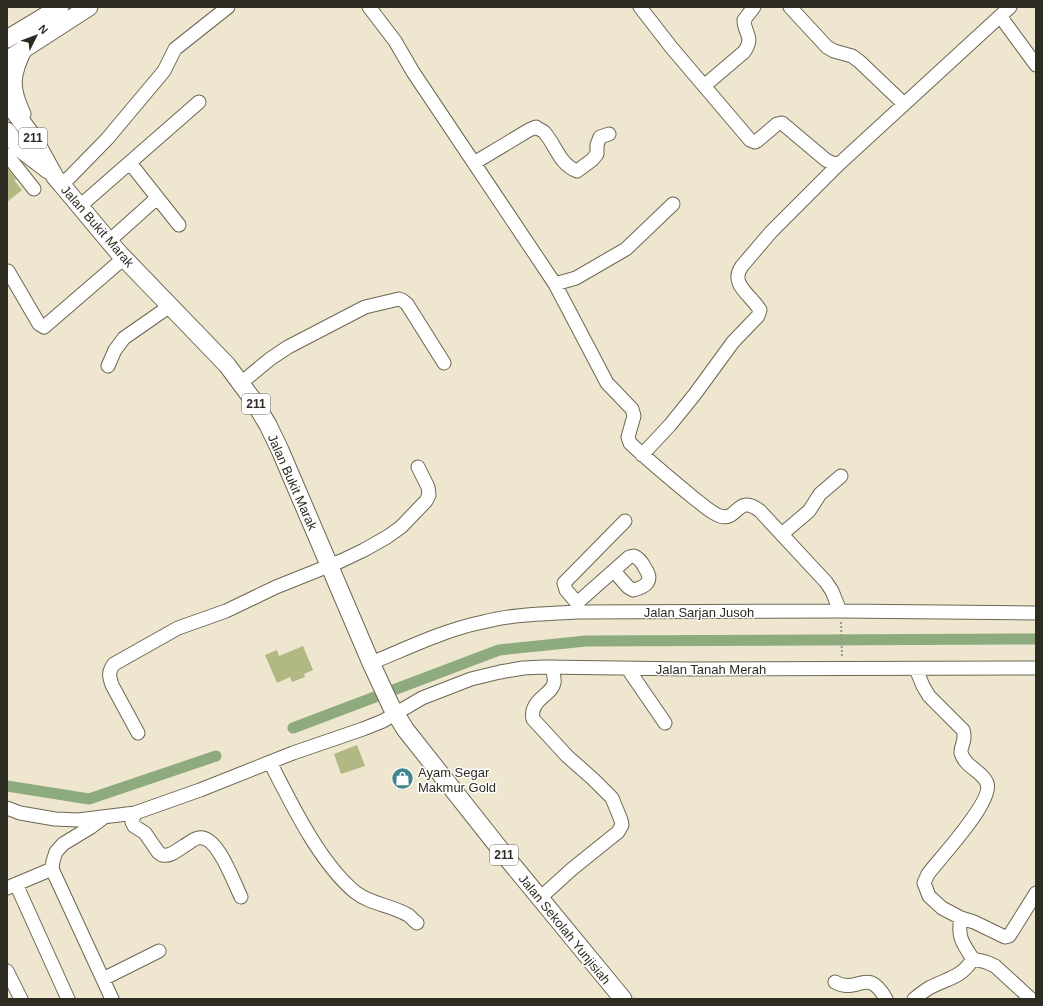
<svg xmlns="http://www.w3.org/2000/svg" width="1043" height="1006" viewBox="0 0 1043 1006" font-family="Helvetica,sans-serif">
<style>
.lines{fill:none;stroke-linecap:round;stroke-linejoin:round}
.canal{stroke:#8dab7e;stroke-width:11}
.building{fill:#b2b884}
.minor-casing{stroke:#6d6652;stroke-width:15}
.major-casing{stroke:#6d6652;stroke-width:19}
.path{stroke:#9b9685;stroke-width:2;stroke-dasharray:2 2;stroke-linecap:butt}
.minor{stroke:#fff;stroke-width:13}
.major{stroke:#fff;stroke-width:17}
.labels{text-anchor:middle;stroke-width:3;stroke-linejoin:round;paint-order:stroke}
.shield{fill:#fff;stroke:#6d6b64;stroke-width:1}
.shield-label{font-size:12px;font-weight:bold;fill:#2e2b22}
.street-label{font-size:13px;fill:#2e2b22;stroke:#fff}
.poi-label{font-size:13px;fill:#2e2b22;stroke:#fff;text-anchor:start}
</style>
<rect width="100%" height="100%" fill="#eee6cf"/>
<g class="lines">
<path class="canal" d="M293,728L499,650L586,641L1036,639
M7,786L89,799L216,756"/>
</g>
<path class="building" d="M7,168L16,179L14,180L22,190L7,202Z
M303,646L313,670L304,674L305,677L292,682L290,677L277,683L265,655L277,650L279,656Z
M357,745L365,766L341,774L334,754Z"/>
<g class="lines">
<defs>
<path id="minor" d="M369,7L395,41L413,72L555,284L607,383L632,409L634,416L628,437L630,443C651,463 673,481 695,499C702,504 711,513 720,516C738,522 737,493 760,511L826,582L832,591L840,611
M640,7L671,47L750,140L755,142L757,141L777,124L782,123L826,160L832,163L839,164
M790,7L827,47L834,51L852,56L860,62L904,104
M1000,16L1036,65
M704,86L744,52C755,36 744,34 744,20L754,7
M7,155L34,189
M130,163L179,225
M474,163L529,130L536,127C538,129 542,130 544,132C556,145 559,164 577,171L592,160L597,154V145L600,137L609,134
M62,185L107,139L164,71L175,49L228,7
M80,206L199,102
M109,241L157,198
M8,271L39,324L44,327L124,258
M555,284L576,278L626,249L673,204
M108,366L115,350L124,338L170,306
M241,383L270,359L288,347L365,307L399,299L402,300L407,304L444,363
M642,455L670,425L695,394L733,342L758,316L760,310C750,294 729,284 742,266L771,232L839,164L1010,7
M782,534L809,511L820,494L841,476
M577,603L629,557L634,556C639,558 642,562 645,568C654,581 646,587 633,590L628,587L614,571
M577,611V603L566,590L564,583L625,521
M371,663C408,648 444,630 483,622C513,614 546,614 577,612L840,611L1036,613
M628,669L665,723
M916,669L923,686L929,696L963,730C967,741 960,746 961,753C965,767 982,771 987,783C994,801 940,858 928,874L924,883L929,896L942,908L961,918L974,922L1005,937L1009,936L1011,933L1036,893
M138,733L112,685C109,676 108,672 114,664L178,628L226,611L276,587L341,561L364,550L387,537L401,527L426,501L429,495L428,487L418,467
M270,762C291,803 319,862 355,892C370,904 391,905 408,915C411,917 414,921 417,923
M7,808L20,813L55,819L78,820L135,813L200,790L293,753L363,729L383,721L422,698L471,679L500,672L523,668L544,667L691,669L1036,668
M135,813L132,822L134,826L145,833L158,852L162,855C171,857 177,850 184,846C188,844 193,839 198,838C217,833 234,883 241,897
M103,818L91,827L63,844L56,852L53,861L52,869L112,999
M16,884L68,999
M7,888L52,869
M540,898L572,869L618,832L622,825L621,820L612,798L593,779L567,756L533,719C529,700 552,695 554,683C555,678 553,672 552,667
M961,918C957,937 963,944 973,959L986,962L995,966L1031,999
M7,971L21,999
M103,979L159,951
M835,982C858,995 867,965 886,999
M914,999C919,995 924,991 929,988C948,978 961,978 973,959"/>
<path id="major" d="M7,39L60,7
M7,60L89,7
M7,102L33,137L55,177L62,185L118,252L227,365L253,400L268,425L280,450L371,663L391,706L405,729L511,863L623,999
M22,114C9,87 11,74 24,48
M7,131L18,147L48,170"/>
</defs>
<use href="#minor" class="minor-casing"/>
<use href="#major" class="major-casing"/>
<path class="path" d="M841,622L842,658"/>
<use href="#minor" class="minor"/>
<use href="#major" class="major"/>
</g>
<defs>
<symbol id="shop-disc" viewBox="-11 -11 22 22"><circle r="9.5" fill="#3f878d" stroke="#fff"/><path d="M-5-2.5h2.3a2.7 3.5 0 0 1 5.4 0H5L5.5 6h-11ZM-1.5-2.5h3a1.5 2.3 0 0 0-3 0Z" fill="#fff"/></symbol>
</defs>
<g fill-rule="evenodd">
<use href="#shop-disc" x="390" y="766" width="25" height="25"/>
</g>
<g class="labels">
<g class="shield">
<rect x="19" y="128" width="28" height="20" rx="3"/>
<rect x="242" y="394" width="28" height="20" rx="3"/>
<rect x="490" y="845" width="28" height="20" rx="3"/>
</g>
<g class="shield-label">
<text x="33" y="142">211</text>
<text x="256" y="408">211</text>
<text x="504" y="859">211</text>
</g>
<g class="street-label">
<text transform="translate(98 226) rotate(49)" y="5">Jalan Bukit Marak</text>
<text transform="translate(293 482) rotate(66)" y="5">Jalan Bukit Marak</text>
<text x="699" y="617">Jalan Sarjan Jusoh</text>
<text x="711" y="674">Jalan Tanah Merah</text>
<text transform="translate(565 929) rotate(51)" y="5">Jalan Sekolah Yunjisiah</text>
</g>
<g class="poi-label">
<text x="418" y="777">Ayam Segar<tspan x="418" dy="15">Makmur Gold</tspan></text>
</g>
</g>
<rect width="1043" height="1006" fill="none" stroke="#2e2b22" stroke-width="16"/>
<g transform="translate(36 36) rotate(48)" stroke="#ffffff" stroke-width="3" paint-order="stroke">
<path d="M0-3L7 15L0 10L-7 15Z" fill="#2e2b22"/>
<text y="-6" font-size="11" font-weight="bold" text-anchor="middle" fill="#2e2b22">N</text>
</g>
</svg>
